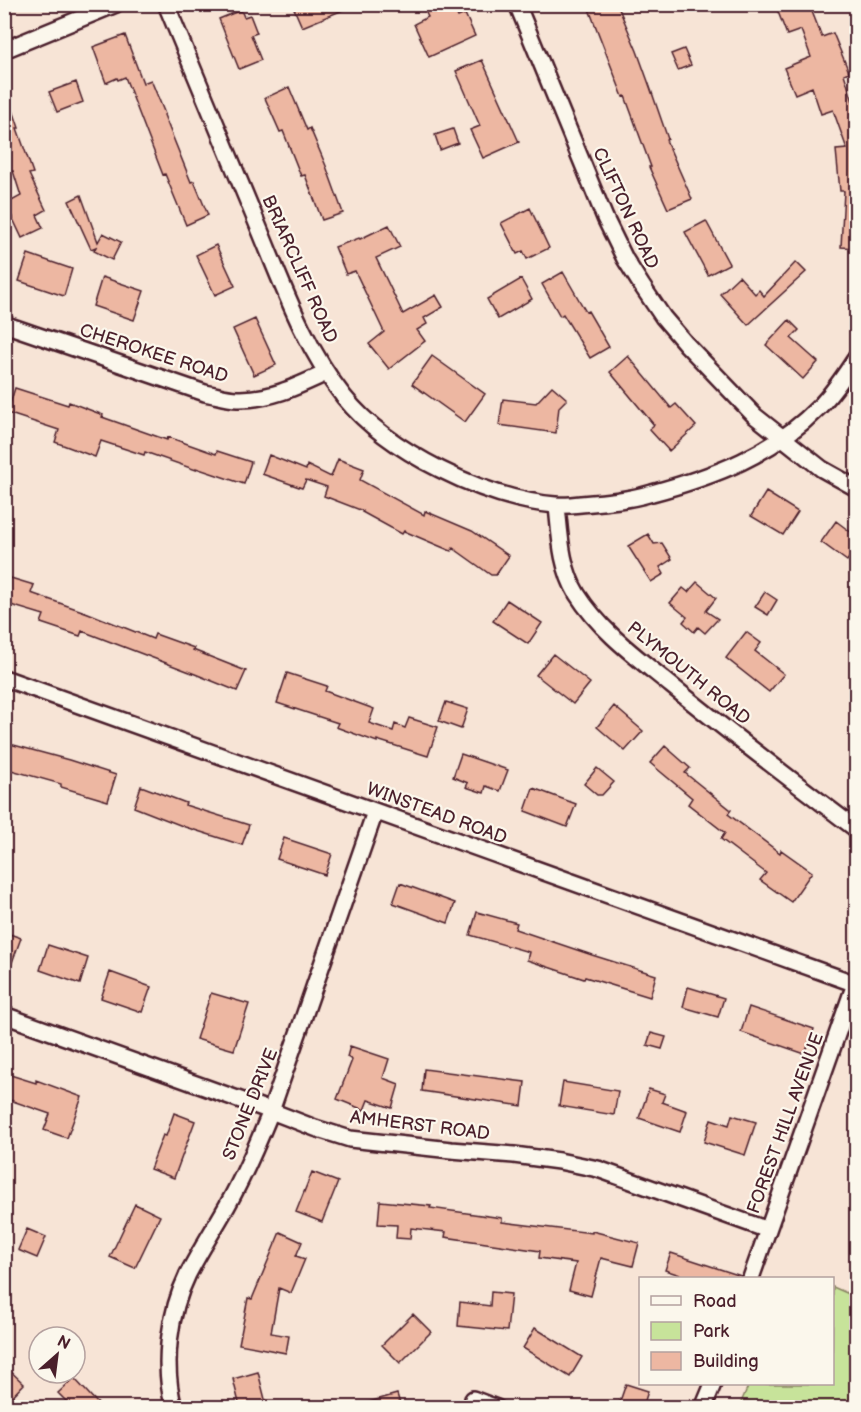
<svg xmlns="http://www.w3.org/2000/svg" width="861" height="1412" viewBox="0 0 861 1412" font-family="'Balsamiq Sans',sans-serif">
<style>
.green{fill:#c7e39a;stroke:#888162;stroke-width:1.5}
.building{fill:#edb7a2;stroke:#4a1f2b;stroke-width:1.5}
.lines{fill:none;stroke-linecap:round;stroke-linejoin:round}
.minor-casing{stroke:#4a1f2b;stroke-width:20}
.minor{stroke:#fbf7ec;stroke-width:15}
.labels{text-anchor:middle;stroke-width:4.5;stroke-linejoin:round;paint-order:stroke}
.street-label{font-size:18px;fill:#4a1f2b;stroke:#fbf7ec}
</style>
<rect width="100%" height="100%" fill="#f7e4d6"/>
<filter id="ink" filterUnits="userSpaceOnUse"><feTurbulence type="fractalNoise" baseFrequency=".0167" numOctaves="2"/><feDisplacementMap in="SourceGraphic" scale="12" xChannelSelector="R" yChannelSelector="G"/><feConvolveMatrix kernelMatrix="1 2 1 2 8 2 1 2 1" color-interpolation-filters="sRGB"/></filter>
<g filter="url(#ink)">
<path class="green" d="M833,1287L856,1297V1402L854,1407H739L749,1384H832Z"/>
<path class="building" d="M292,4H355V5L302,27Z
M440,4H452L458,17L465,14L475,36L429,57L414,24L428,17L425,11Z
M587,4H617L637,51L650,87L668,139L666,140L692,199L668,209L649,167H651L625,96L623,97Z
M775,4H809L822,37L833,33L849,72L844,74L856,111V248L841,247L844,191H840L836,150L847,149L833,110L821,114L812,87L795,94L784,68L811,57L801,30L787,35Z
M241,10L244,17L250,15L257,33L251,35L261,60L239,69L219,19Z
M125,35L143,83L151,80L165,114L164,115L191,182L194,181L208,215L186,225L165,174L163,175L125,77L118,80L117,78L106,83L93,47Z
M684,49L691,65L678,70L671,54Z
M482,60L519,142L483,158L470,130L480,126L456,71Z
M76,82L83,102L57,112L49,92Z
M289,87L307,130L310,128L326,166L343,213L322,220L305,175L301,176L283,131L280,132L265,98Z
M4,92H7L19,128H17L33,173L29,174L46,210L37,215L43,228L22,238L6,204L21,196L13,171L4,174Z
M453,129L458,143L440,150L435,135Z
M81,195L98,242L103,233L121,242L112,260L94,251L96,247L91,249L69,201Z
M530,208L549,248L527,259L523,251L517,254L501,223Z
M706,221L729,264L708,275L685,232Z
M389,225L400,247L376,258L403,314L436,295L443,307L424,318L427,324L417,330L425,341L389,369L369,344L384,332L355,271L346,274L335,247L359,238L360,239Z
M216,245L235,286L215,295L196,255Z
M28,254L72,269L64,296L19,281Z
M796,262L806,272L748,325L720,294L739,276L755,294L759,290L764,296Z
M563,272L586,312L588,311L609,347L590,358L563,314L560,316L542,284Z
M102,277L144,291L134,320L93,306Z
M521,279L532,299L498,319L487,299Z
M255,319L276,365L254,375L233,329Z
M789,320L799,330L791,338L818,362L803,379L766,345Z
M432,356L485,394L465,422L412,384Z
M628,356L671,408L676,404L696,426L669,451L649,429L654,425L610,372Z
M552,386L567,399L559,407L556,433L499,425L503,399L536,403Z
M15,388L68,405L69,402L103,415L102,417L167,440L168,437L216,454L217,451L251,462L244,484L196,468V470L145,452L144,455L101,441L95,457L55,442L59,430L7,413Z
M269,455L306,470L307,465L331,477L338,459L364,469L360,480L424,515L425,511L472,531L509,556L496,575H491L453,548L451,551L404,531L402,534L362,512L363,511L324,496L327,487L306,480L302,488L262,474Z
M766,492L798,512L783,535L751,516Z
M836,521L856,536V548L847,561L821,542Z
M648,534L654,544L662,543L672,559L660,567L664,574L651,582L628,546Z
M4,576L34,585L31,593L88,613L153,639L155,634L194,648L193,650L246,671L237,691L195,674L82,631L80,636L41,623L44,615L4,603Z
M697,582L716,598L706,611L718,619L705,633L698,627L694,632L683,622L687,617L670,603L683,588L688,592Z
M765,592L777,600L768,615L755,607Z
M507,600L542,623L528,644L493,621Z
M746,632L761,643L755,651L784,674L769,692L726,658Z
M553,654L590,683L573,704L536,675Z
M287,673L327,686L325,691L374,709L369,723L393,731L395,724L405,728L409,718L438,727L428,756L377,740V742L336,727L338,723L277,703Z
M446,702L468,709L461,729L439,721Z
M614,706L643,731L625,751L597,727Z
M10,744L69,760L116,775L108,801L61,787V784L4,768Z
M665,746L690,768L685,773L731,810L728,814L780,853L781,850L812,872L791,902L760,880L766,873L721,839L725,833L688,804L692,798L650,763Z
M461,754L508,770L500,791L486,786L484,793L466,787L468,783L453,777Z
M597,768L614,782L602,795H597L584,784Z
M141,786L186,803L185,805L249,825L242,845L185,827L134,807Z
M533,788L576,804L567,827L525,811Z
M284,838L332,854L325,875L277,859Z
M400,883L455,903L448,923L393,903Z
M477,912L517,923L515,929L592,955L656,975L650,997L585,977L584,979L527,960L529,952L470,935Z
M4,932L21,938L6,979H4Z
M48,945L88,958L80,984L40,970Z
M110,972L151,987L142,1012L101,998Z
M688,987L724,998L718,1017L683,1007Z
M211,993L249,1004L234,1050L196,1039Z
M749,1007L814,1029L805,1054L741,1032Z
M651,1033L666,1037L662,1049L647,1045Z
M350,1046L389,1059L383,1078L399,1084L392,1108L368,1100L364,1110L337,1099L352,1060L347,1057Z
M424,1069L525,1082L522,1106L422,1091Z
M4,1073L36,1083V1080L82,1097L67,1138L44,1130L50,1114L4,1098Z
M563,1082L618,1091L614,1115L559,1106Z
M649,1089L665,1094L662,1102L687,1111L680,1132L639,1118Z
M174,1113L195,1121L174,1178L150,1169L163,1135L166,1136Z
M732,1115L756,1122L745,1155L704,1142L711,1119L729,1125Z
M312,1172L338,1182L322,1222L296,1212Z
M380,1201L431,1206L430,1208L502,1218V1222L592,1233V1231L639,1243L633,1266L601,1258L591,1296L569,1290L576,1263L539,1258L540,1251L445,1237L446,1232L411,1228L410,1239L396,1238L397,1225L378,1224Z
M135,1204L160,1216L135,1268L110,1257Z
M27,1229L46,1237L37,1258L18,1250Z
M280,1232L302,1242L296,1256L305,1259L291,1293L279,1288L271,1333L289,1336L286,1353L239,1344L248,1298L252,1299Z
M671,1253L741,1276L740,1278H689L665,1270Z
M491,1292L511,1294L507,1331L458,1326L460,1302L490,1306Z
M413,1314L431,1332L400,1363L382,1345Z
M535,1328L582,1357L570,1377L523,1348Z
M4,1365L24,1384L4,1405Z
M258,1372L267,1407H240L233,1379Z
M74,1378L101,1407H72L58,1393Z
M626,1384L648,1391L643,1407H618Z
M397,1394L401,1407H363L362,1404Z"/>
<g class="lines">
<defs>
<path id="minor" d="M166,4C197,79 228,153 259,228C283,286 305,348 344,397C388,452 486,499 555,505C564,506 573,505 581,504C605,502 629,500 652,493C715,476 772,455 819,407C833,393 845,375 856,358
M517,4L605,218L625,259L642,286L663,317L686,344L755,416L822,469L856,488
M4,50L116,4
M4,324L205,393C216,395 227,399 237,399C270,400 298,386 326,373
M557,506C560,535 561,568 577,594C601,632 638,658 672,686C732,735 794,782 856,829
M4,678L856,984
M4,1015L271,1111L315,1128L350,1139L451,1150L514,1155L559,1161L598,1169L768,1230
M751,1278L856,981
M473,1399L497,1408
M174,1408C162,1365 169,1313 188,1274C200,1251 214,1229 227,1206C244,1176 258,1143 271,1111L375,812
M703,1408L713,1384"/>
</defs>
<use href="#minor" class="minor-casing"/>
<use href="#minor" class="minor"/>
</g>
</g>
<g class="labels">
<g class="street-label">
<text transform="translate(626 208) rotate(65)" y="6">CLIFTON ROAD</text>
<text transform="translate(300 269) rotate(66)" y="6">BRIARCLIFF ROAD</text>
<text transform="translate(154 353) rotate(18)" y="6">CHEROKEE ROAD</text>
<text transform="translate(689 673) rotate(39)" y="6">PLYMOUTH ROAD</text>
<text transform="translate(437 813) rotate(20)" y="6">WINSTEAD ROAD</text>
<text transform="translate(250 1104) rotate(-68)" y="6">STONE DRIVE</text>
<text transform="translate(785 1123) rotate(-70)" y="6">FOREST HILL AVENUE</text>
<text transform="translate(420 1125) rotate(7)" y="6">AMHERST ROAD</text>
</g>
</g>
<rect width="861" height="1412" fill="none" stroke="#fbf7ec" stroke-width="24"/>
<rect x="12" y="12" width="837" height="1388" fill="none" stroke="#4a1f2b" stroke-width="2" filter="url(#ink)"/>
<rect x="639" y="1277" width="195" height="108" fill="#fbf7ec" stroke="#b4a19f" stroke-width="1.5"/>
<rect x="651" y="1296" width="30" height="9" fill="#fbf7ec" stroke="#b4a19f" stroke-width="1.5"/>
<text x="693" y="1307" font-size="18" fill="#4a1f2b">Road</text>
<rect x="651" y="1322" width="30" height="18" fill="#c7e39a" stroke="#b4a19f" stroke-width="1.5"/>
<text x="693" y="1337" font-size="18" fill="#4a1f2b">Park</text>
<rect x="651" y="1352" width="30" height="18" fill="#edb7a2" stroke="#b4a19f" stroke-width="1.5"/>
<text x="693" y="1367" font-size="18" fill="#4a1f2b">Building</text>
<g transform="translate(57 1355) rotate(28)"><circle r="28" fill="#fbf7ec" stroke="#b4a19f" stroke-width="1.5"/>
<path d="M0-4.5L10 22L0 15L-10 22Z" fill="#4a1f2b"/>
<text y="-9" font-size="16" font-weight="bold" text-anchor="middle" fill="#4a1f2b">N</text>
</g>
</svg>
